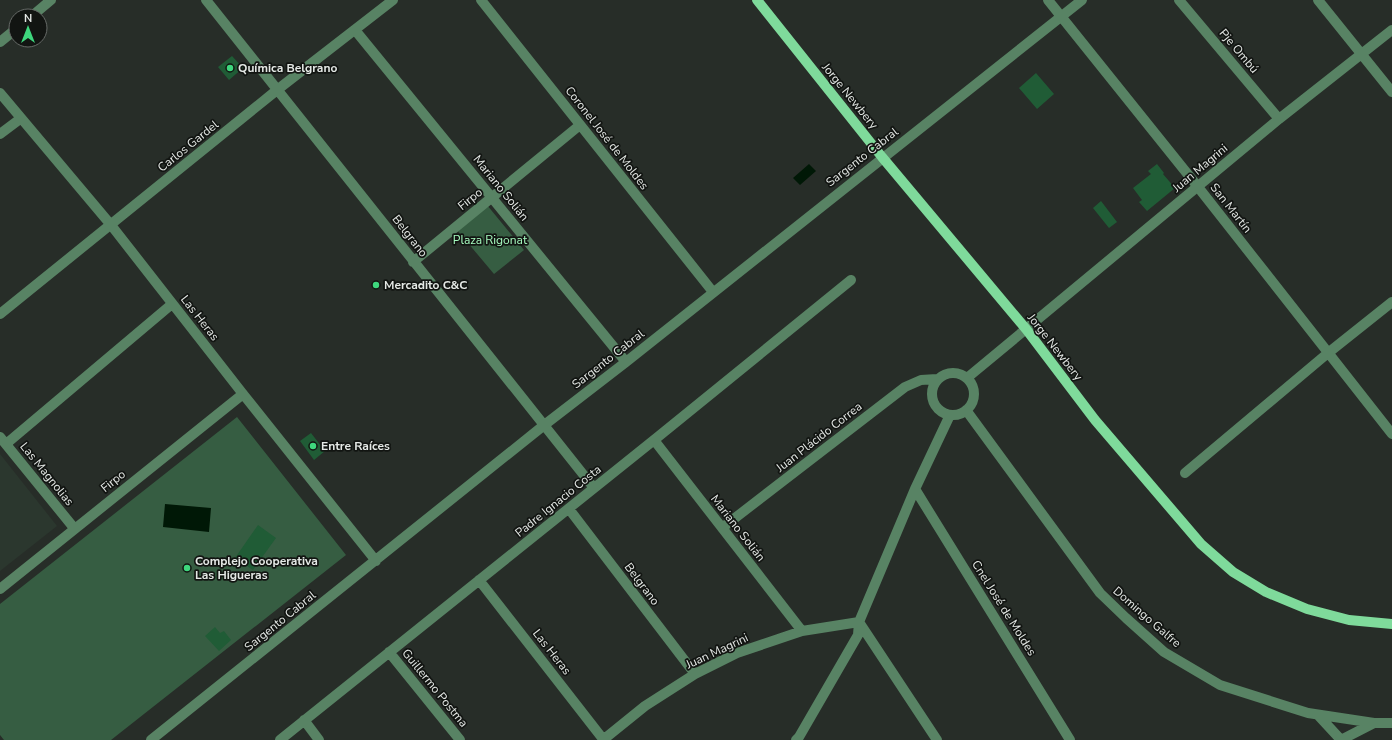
<svg xmlns="http://www.w3.org/2000/svg" width="1392" height="740" viewBox="0 0 1392 740" font-family="'Nunito Sans',sans-serif">
<style>
.built{fill:#2b372e}
.green{fill:#365d42}
.water{fill:#001806}
.building{fill:#205c36}
.lines{fill:none;stroke-linecap:round;stroke-linejoin:round}
.minor{stroke:#588364;stroke-width:10}
.major{stroke:#7fda9b;stroke-width:10}
.poi-dot{fill:#3ed77d;stroke:#121512;stroke-width:1.5}
.labels{text-anchor:middle;stroke-width:3.5;stroke-linejoin:round;paint-order:stroke}
.street-label{font-size:12px;fill:#e5e9e6;stroke:#121512}
.poi-label{font-size:12px;font-weight:bold;fill:#e5e9e6;stroke:#121512;text-anchor:start}
.park-label{font-size:12px;fill:#a6fbbf;stroke:#121512}
</style>
<rect width="100%" height="100%" fill="#272d28"/>
<path class="built" d="M0,454L57,526L0,571Z"/>
<path class="green" d="M487,205L524,250L494,274L457,230Z
M237,417L346,555L111,740H4L0,735V604Z"/>
<path class="water" d="M809,164L816,171L800,185L793,178Z
M165,504L211,508L209,532L163,527Z"/>
<path class="building" d="M232,56L243,68L229,80L218,67Z
M1036,73L1054,94L1037,109L1019,88Z
M1157,164L1164,173L1163,174L1175,188L1147,211L1139,202L1142,200L1133,188L1151,174L1148,171Z
M1101,201L1117,222L1109,228L1093,208Z
M311,433L325,451L314,460L300,441Z
M258,525L276,538L253,570L235,558Z
M215,627L220,633L224,631L231,640L219,651L205,636Z"/>
<g class="lines">
<path class="minor" d="M206,0L594,488
M481,0L713,292
M1048,0L1198,187L1392,434
M1179,0L1279,119
M1318,0L1392,92
M32,16L51,0
M355,30L626,362
M0,42L16,29
M0,93L111,225L243,394L376,561
M0,134L20,119
M413,262L580,125
M0,314L277,90L393,0
M932 394a21 21 0 1 1 42 0a21 21 0 1 1-42 0Z
M967,378L1279,119L1392,30
M966,410L1100,593L1126,618L1164,652L1220,685L1308,713L1374,723H1392
M0,437L74,528
M654,440L802,631
M6,444L172,304
M1185,473L1328,353L1392,302
M915,489L1070,740
M569,509L695,674
M722,528L905,387L921,380L937,379
M479,580L603,739
M0,589L243,394
M389,652L460,740
M1318,715L1341,740
M304,720L319,740
M151,740L543,426L626,362L1082,0
M280,740L659,436L851,280
M603,740L645,706L695,674L737,653L802,631L859,622L937,740
M796,740L799,737L858,635L859,622L915,489L950,415
M1341,740L1374,723"/>
<path class="major" d="M757,0L882,157L1026,329L1095,420L1201,544L1233,572L1266,592L1307,609L1349,620L1392,624"/>
</g>
<g class="poi-dot">
<circle cx="230" cy="68" r="4"/>
<circle cx="376" cy="285" r="4"/>
<circle cx="313" cy="446" r="4"/>
<circle cx="187" cy="568" r="4"/>
</g>
<g class="labels">
<g class="street-label">
<text transform="translate(1239 51) rotate(50)" y="4">Pje Ombú</text>
<text transform="translate(850 96) rotate(51)" y="4">Jorge Newbery</text>
<text transform="translate(607 138) rotate(52)" y="4">Coronel José de Moldes</text>
<text transform="translate(188 146) rotate(-39)" y="4">Carlos Gardel</text>
<text transform="translate(862 157) rotate(-38)" y="4">Sargento Cabral</text>
<text transform="translate(1200 168) rotate(-40)" y="4">Juan Magrini</text>
<text transform="translate(501 188) rotate(51)" y="4">Mariano Solián</text>
<text transform="translate(470 199) rotate(-39)" y="4">Firpo</text>
<text transform="translate(1231 208) rotate(52)" y="4">San Martín</text>
<text transform="translate(410 236) rotate(52)" y="4">Belgrano</text>
<text transform="translate(200 318) rotate(52)" y="4">Las Heras</text>
<text transform="translate(1055 347) rotate(52)" y="4">Jorge Newbery</text>
<text transform="translate(608 359) rotate(-38)" y="4">Sargento Cabral</text>
<text transform="translate(819 437) rotate(-38)" y="4">Juan Plácido Correa</text>
<text transform="translate(47 474) rotate(51)" y="4">Las Magnolias</text>
<text transform="translate(113 481) rotate(-39)" y="4">Firpo</text>
<text transform="translate(558 501) rotate(-39)" y="4">Padre Ignacio Costa</text>
<text transform="translate(738 528) rotate(52)" y="4">Mariano Solián</text>
<text transform="translate(642 584) rotate(53)" y="4">Belgrano</text>
<text transform="translate(1004 608) rotate(58)" y="4">Cnel José de Moldes</text>
<text transform="translate(1147 617) rotate(41)" y="4">Domingo Galfre</text>
<text transform="translate(280 621) rotate(-39)" y="4">Sargento Cabral</text>
<text transform="translate(717 651) rotate(-25)" y="4">Juan Magrini</text>
<text transform="translate(552 652) rotate(52)" y="4">Las Heras</text>
<text transform="translate(435 688) rotate(51)" y="4">Guillermo Postma</text>
</g>
<g class="poi-label">
<text x="238" y="72">Química Belgrano</text>
<text x="384" y="289">Mercadito C&amp;C</text>
<text x="321" y="450">Entre Raíces</text>
<text x="195" y="565">Complejo Cooperativa<tspan x="195" dy="14">Las Higueras</tspan></text>
</g>
<g class="park-label">
<text x="490" y="244">Plaza Rigonat</text>
</g>
</g>
<g transform="translate(28 28)"><circle r="19" fill="#121512" stroke="#666a67"/>
<path d="M0-3L7 15L0 10L-7 15Z" fill="#3ed77d"/>
<text y="-6" font-size="11" font-weight="bold" text-anchor="middle" fill="#e5e9e6">N</text>
</g>
</svg>
